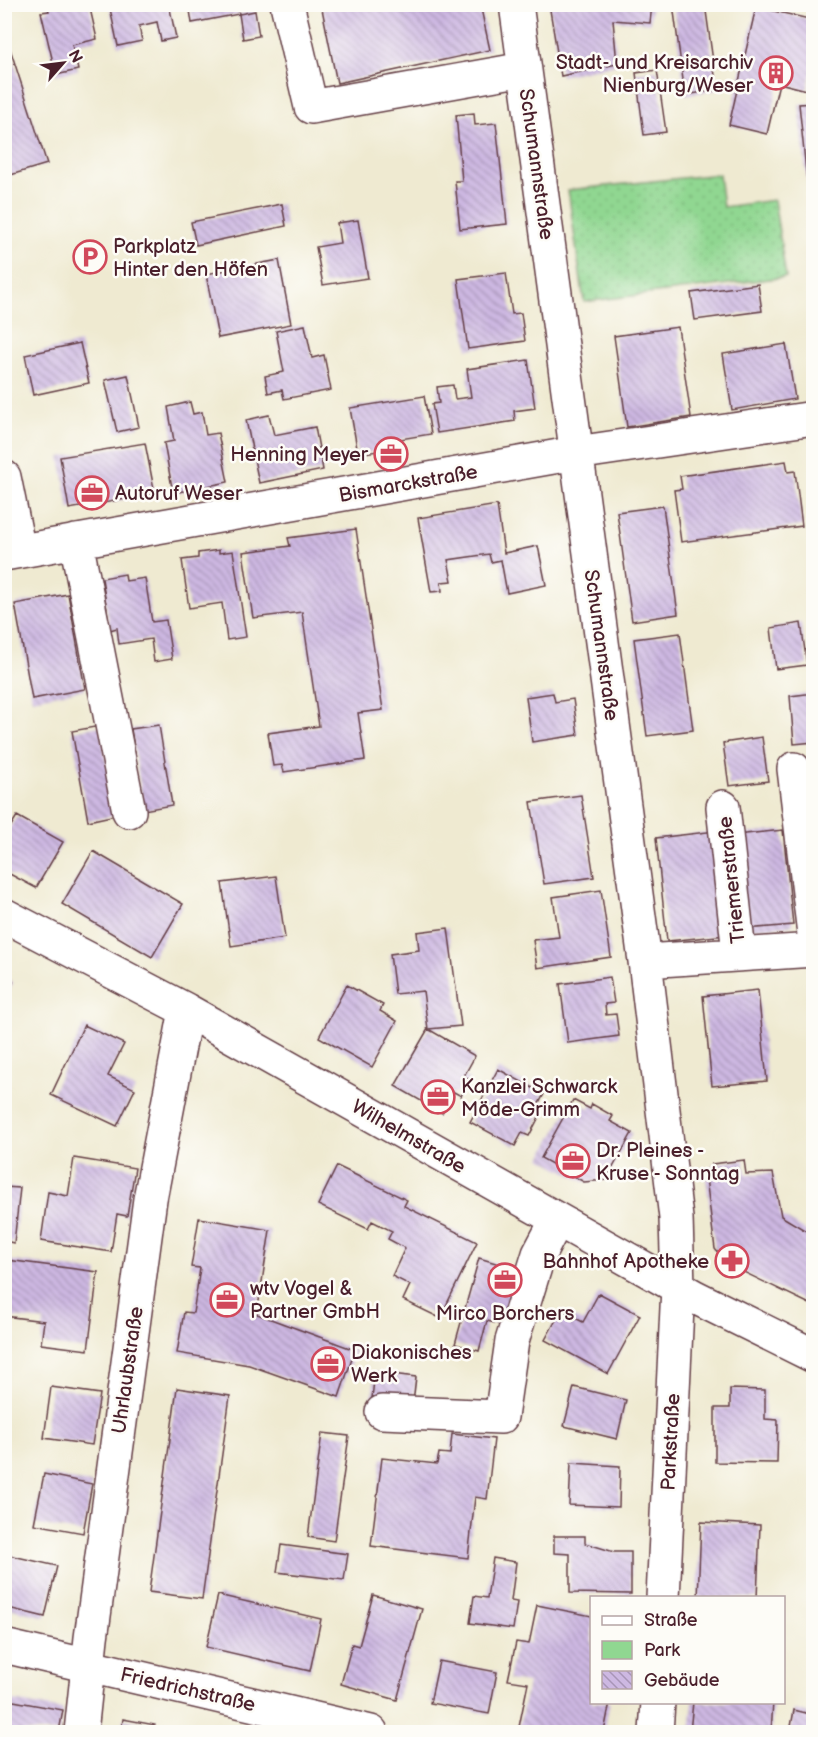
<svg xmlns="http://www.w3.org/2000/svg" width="818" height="1737" viewBox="0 0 818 1737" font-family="'Balsamiq Sans',sans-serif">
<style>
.green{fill:url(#green-dots);stroke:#6d7b5e;stroke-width:1.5}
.building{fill:url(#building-back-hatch)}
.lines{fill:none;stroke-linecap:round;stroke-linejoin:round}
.minor-casing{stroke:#633d44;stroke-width:36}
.minor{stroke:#fff;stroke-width:33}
.labels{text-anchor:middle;stroke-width:5;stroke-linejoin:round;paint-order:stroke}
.poi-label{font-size:20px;fill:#4a1f2b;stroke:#fdfcf7;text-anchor:start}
.street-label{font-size:20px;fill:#4a1f2b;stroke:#fdfcf7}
</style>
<defs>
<pattern id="green-dots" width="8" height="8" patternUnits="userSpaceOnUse" patternTransform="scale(1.5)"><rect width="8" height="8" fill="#90d791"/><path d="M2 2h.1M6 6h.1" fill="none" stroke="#7eb87d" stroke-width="1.8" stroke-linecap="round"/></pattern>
<pattern id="building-back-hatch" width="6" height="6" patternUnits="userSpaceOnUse" patternTransform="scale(1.5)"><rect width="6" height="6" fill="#cdb8e2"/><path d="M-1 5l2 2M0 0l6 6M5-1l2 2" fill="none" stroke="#a895b7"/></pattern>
</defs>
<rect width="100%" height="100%" fill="#fdfcf7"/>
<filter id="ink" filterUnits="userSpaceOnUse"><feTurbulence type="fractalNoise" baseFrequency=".0167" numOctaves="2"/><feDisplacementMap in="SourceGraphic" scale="12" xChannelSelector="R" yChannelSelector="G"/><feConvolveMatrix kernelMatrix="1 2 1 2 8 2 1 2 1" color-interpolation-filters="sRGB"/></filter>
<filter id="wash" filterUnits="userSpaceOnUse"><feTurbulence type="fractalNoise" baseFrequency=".008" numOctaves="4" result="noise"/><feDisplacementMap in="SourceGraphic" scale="24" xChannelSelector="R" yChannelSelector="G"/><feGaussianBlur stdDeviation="1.35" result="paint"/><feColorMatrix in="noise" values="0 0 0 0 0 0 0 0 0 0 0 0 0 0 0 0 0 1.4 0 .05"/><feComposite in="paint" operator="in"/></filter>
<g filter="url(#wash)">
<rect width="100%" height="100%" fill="#efead1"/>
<path class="green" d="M719,174L723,207L774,200L786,277L584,302L568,190Z"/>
<g id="blocks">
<path class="building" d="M47,4H89L97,39L72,45L78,70L56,75L41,12L49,11Z
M109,4H169L176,38L161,41L157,22L139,26L142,41L118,46Z
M189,4H237L239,14L192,23Z
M321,4H480L490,50L337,83Z
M549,4H652L650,23L613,20L617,64L561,76Z
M673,4H705L717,90L685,95Z
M756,7L814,20V62L807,90L779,83L767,134L729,125Z
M255,11L259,36L243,39L239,14Z
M5,33L47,164L4,177V33Z
M657,70L666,132L644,135L636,73Z
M814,103V190H808L799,104Z
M474,113L475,125L496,123L507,224L460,229L455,181H462L456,115Z
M282,204L286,226L196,245L191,222Z
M358,220L368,278L323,285L316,247L340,243L337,223Z
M279,260L291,324L218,338L206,274Z
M506,273L512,314L521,313L525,341L468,349L458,279Z
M758,284L762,311L695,320L691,293Z
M305,325L312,358L324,355L331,390L284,399L282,390L268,393L265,376L284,372L276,331Z
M678,327L691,417L627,427L614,336Z
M80,343L89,383L33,395L25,355Z
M786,344L795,399L732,410L723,354Z
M528,360L535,408L514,411L515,421L437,433L432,404L439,403L437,387L453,385L455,399L471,397L467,369Z
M128,375L139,427L117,432L105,380Z
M424,396L431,434L400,439L404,462L381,466L378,451L358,454L350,408Z
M190,402L193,414L202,412L206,435L218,433L228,482L173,493L164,443L174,441L168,407Z
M269,415L274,435L315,427L323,470L259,483L246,420Z
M145,443L155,494L69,509L60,457Z
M786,461L788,472L795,471L802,526L681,542L674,490L682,489L680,476Z
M497,505L504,553L538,546L546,585L507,593L501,560L491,562L489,554L448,560L452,581L441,582L442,591L431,592L418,518Z
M663,506L678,614L632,621L617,512Z
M356,529L383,710L358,713L365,760L284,772L282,765L273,766L268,733L319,726L302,612L253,618L243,552L290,546L288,538Z
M219,550V553L233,551L246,637L227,640L222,603L189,608L182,560L198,558V553Z
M125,574L126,581L145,578L152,622L166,620L172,659L154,662L151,639L119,644L117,628L110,630L102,578Z
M68,594L85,689L32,699L15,604Z
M801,623L807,665L776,669L771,628Z
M680,633L693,730L647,736L634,639Z
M553,693L555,702L573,699L578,735L532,742L526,697Z
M814,693V742L794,744L790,696Z
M159,725L172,805L144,810L131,729Z
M100,726L116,815L88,821L72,731Z
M762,737L768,781L729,786L723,743Z
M581,795L594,877L544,884L531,802Z
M17,816L63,842L36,888L4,871V837Z
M783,830L793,925L746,929L736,835Z
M716,831L727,935L667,941L656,838Z
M93,851L183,904L152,957L62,904Z
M276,876L285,938L231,946L222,883Z
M601,890L611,957L537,968L533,940L559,937L553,897Z
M448,928L461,1026L428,1029L475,1056L464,1076L470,1080L461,1096L454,1092L442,1113L395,1086L428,1029L423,991L395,994L390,954L419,950L417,932Z
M610,977L614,1003L605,1004L606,1015L616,1014L619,1036L568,1043L560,984Z
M4,978L13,982L5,1002H4Z
M347,985L383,1005L380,1011L397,1021L372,1067L319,1037Z
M758,990L767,1081L712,1086L703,996Z
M84,1025L124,1044L108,1076L135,1089L117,1126L51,1095Z
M498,1069L544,1094L534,1113L540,1115L529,1136L522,1133L515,1146L470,1122Z
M573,1100L590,1109L592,1104L613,1116L610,1121L632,1133L606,1180L584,1182L541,1158Z
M74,1158L135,1168L127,1216L117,1214L111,1252L41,1241L48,1192L68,1196Z
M744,1160L746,1174L773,1173L781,1216L806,1231L814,1230V1306L727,1264L715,1249L706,1178L713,1177L712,1164Z
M337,1166L407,1200L404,1206L477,1242L440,1318L403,1300L410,1285L392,1276L405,1248L388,1239L392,1231L372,1221L368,1229L318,1205Z
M4,1187L20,1188L14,1243L4,1241Z
M199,1218L270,1230L257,1314L355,1350L339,1397L249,1365L177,1353L184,1312L193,1313L197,1288L200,1268L191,1267Z
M479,1258L523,1271L507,1326L487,1321L479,1351L455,1344Z
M7,1260L98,1272L88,1350L41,1344L44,1321L4,1316V1282Z
M599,1293L640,1315L608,1374L545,1340L561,1311L583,1322Z
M375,1372L416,1377L413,1403L372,1398Z
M51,1387L100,1394L92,1445L44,1438Z
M574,1387L626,1400L617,1439L564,1426Z
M177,1388L230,1396L202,1599L149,1592Z
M730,1389L765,1390V1419L778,1420L777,1463L715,1462V1408H730Z
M322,1433L349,1436L334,1541L308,1537Z
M452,1434L494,1439L487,1499L475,1497L468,1558L371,1546L382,1458L437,1464L439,1453L450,1454Z
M571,1463L620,1466L619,1507L569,1505Z
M44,1474L92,1484L83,1533L34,1524Z
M701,1522L760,1525L757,1598H698Z
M554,1536H585V1543L614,1552H631V1594L570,1593V1554L554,1553Z
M281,1545L348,1554L344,1580L277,1572Z
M4,1554L57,1566L45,1617L4,1607Z
M493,1558L516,1562L511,1601L517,1602L513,1629L470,1623L474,1596L487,1598Z
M218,1595L321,1619L310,1671L206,1647Z
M373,1595L422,1609L397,1700L341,1684L352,1644L359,1646Z
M537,1605L592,1616V1702H610L604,1732H547L519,1727L528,1683L508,1680L516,1642L529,1644Z
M439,1661L497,1672L489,1714L430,1703Z
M8,1700L63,1710L59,1732H4Z
M693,1702H773L771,1732H690Z
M794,1710L814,1715V1732H790Z
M123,1719L155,1725L154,1732H121Z"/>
</g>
</g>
<g filter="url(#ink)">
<use href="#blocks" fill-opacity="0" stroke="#633d44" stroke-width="1.5"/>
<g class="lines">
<defs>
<path id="minor" d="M287,4L311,107L524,69
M516,4L645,961L676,1218L678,1287L663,1598
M4,477L19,551
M76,541L129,811
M4,554L576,453L814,418
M794,769L814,934
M723,807L739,953
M4,915L186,1010L695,1297L814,1356
M645,961L814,950
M382,1412L501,1417L512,1341L539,1254L557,1220
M4,1646L371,1732
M81,1732L91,1638L150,1199L186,1010
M656,1732L658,1702"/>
</defs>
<use href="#minor" class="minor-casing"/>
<use href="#minor" class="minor"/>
</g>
</g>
<defs>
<symbol id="building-ring" viewBox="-11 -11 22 22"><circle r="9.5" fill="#fdfcf7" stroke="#d1495b" stroke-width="1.5"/><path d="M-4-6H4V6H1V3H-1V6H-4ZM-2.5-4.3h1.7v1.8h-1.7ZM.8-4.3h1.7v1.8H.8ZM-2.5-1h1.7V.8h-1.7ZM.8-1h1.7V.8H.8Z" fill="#d1495b"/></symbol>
<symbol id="parking-ring" viewBox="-11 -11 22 22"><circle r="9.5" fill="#fdfcf7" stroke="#d1495b" stroke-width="1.5"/><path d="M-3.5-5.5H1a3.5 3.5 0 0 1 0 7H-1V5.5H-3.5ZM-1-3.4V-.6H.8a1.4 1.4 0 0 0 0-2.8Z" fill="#d1495b"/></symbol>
<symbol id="office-ring" viewBox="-11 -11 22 22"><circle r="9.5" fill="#fdfcf7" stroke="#d1495b" stroke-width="1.5"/><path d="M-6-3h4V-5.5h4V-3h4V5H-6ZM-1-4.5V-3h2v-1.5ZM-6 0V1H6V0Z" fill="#d1495b"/></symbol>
<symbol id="pharmacy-ring" viewBox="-11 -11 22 22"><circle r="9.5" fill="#fdfcf7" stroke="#d1495b" stroke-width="1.5"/><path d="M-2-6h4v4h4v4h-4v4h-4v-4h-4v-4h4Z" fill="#d1495b"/></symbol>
</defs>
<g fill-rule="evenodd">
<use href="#building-ring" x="757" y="54" width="38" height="38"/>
<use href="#parking-ring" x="71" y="238" width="38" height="38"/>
<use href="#office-ring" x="372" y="435" width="38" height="38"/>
<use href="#office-ring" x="73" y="474" width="38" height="38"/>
<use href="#office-ring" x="419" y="1078" width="38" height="38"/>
<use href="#office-ring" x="554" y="1142" width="38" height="38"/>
<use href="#pharmacy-ring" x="713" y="1242" width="38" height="38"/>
<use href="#office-ring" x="486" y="1261" width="38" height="38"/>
<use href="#office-ring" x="208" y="1281" width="38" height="38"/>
<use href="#office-ring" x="309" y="1345" width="38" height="38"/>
</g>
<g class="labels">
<g class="poi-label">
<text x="753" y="69" text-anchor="end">Stadt- und Kreisarchiv<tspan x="753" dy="23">Nienburg/Weser</tspan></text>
<text x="113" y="253">Parkplatz<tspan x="113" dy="23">Hinter den Höfen</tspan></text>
<text x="368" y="461" text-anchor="end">Henning Meyer</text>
<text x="115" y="500">Autoruf Weser</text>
<text x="461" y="1093">Kanzlei Schwarck<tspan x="461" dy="23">Möde-Grimm</tspan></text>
<text x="596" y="1157">Dr. Pleines -<tspan x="596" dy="23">Kruse - Sonntag</tspan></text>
<text x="709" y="1268" text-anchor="end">Bahnhof Apotheke</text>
<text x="250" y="1295">wtv Vogel &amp;<tspan x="250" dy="23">Partner GmbH</tspan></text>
<text x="505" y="1320" text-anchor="middle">Mirco Borchers</text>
<text x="351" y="1359">Diakonisches<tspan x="351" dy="23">Werk</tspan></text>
</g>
<g class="street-label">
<text transform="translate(537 164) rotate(82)" y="7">Schumannstraße</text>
<text transform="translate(408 483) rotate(-10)" y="7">Bismarckstraße</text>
<text transform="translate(602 645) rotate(82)" y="7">Schumannstraße</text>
<text transform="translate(731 880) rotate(-96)" y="7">Triemerstraße</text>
<text transform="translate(409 1136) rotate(30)" y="7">Wilhelmstraße</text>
<text transform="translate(127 1370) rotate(-82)" y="7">Uhrlaubstraße</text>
<text transform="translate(670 1442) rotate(-87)" y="7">Parkstraße</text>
<text transform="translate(188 1689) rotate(13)" y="7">Friedrichstraße</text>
</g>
</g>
<rect width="818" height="1737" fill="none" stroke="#fdfcf7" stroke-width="24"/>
<rect x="590" y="1596" width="195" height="108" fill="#fdfcf7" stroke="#b5a4a5" stroke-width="1.5"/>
<rect x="602" y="1616" width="30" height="9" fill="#ffffff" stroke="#b5a4a5" stroke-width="1.5"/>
<text x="644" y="1626" font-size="18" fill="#4a1f2b">Straße</text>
<rect x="602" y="1641" width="30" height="18" fill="#90d791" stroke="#b5a4a5" stroke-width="1.5"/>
<text x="644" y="1656" font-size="18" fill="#4a1f2b">Park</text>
<rect x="602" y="1671" width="30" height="18" fill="url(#building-back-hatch)" stroke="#b5a4a5" stroke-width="1.5"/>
<text x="644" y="1686" font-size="18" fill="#4a1f2b">Gebäude</text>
<g transform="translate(63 63) rotate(62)" stroke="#fdfcf7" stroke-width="4.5" paint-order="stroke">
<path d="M0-4.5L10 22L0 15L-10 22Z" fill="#4a1f2b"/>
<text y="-9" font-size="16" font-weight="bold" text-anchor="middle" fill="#4a1f2b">N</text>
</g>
</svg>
